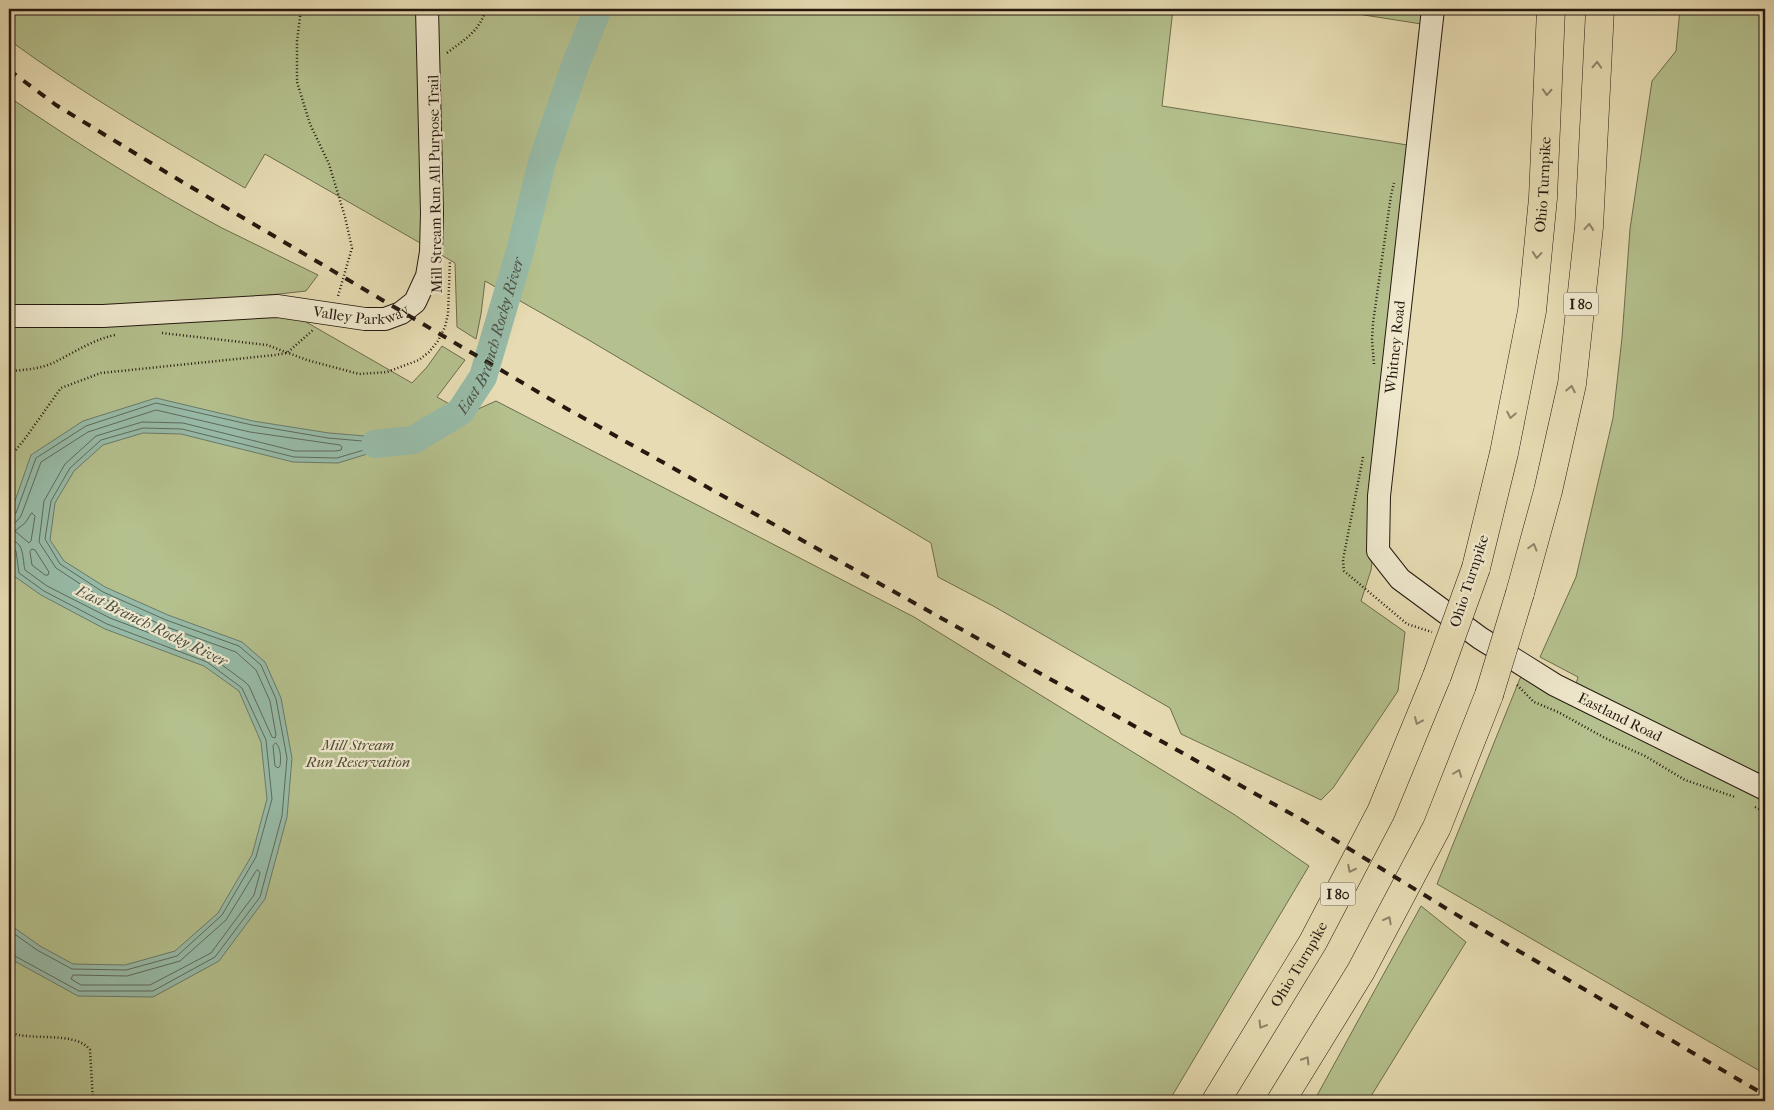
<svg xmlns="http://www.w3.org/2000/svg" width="1774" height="1110" viewBox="0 0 1774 1110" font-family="'IM FELL French Canon',serif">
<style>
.green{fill:#b4c08d;stroke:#6c6c4e}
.water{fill:#97bba8;stroke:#697a6b}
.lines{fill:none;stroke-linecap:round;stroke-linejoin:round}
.shore{stroke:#5e6a5c;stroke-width:1}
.river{stroke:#97bba8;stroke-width:28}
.secondary-casing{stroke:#25180f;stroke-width:24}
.highway-casing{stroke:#25180f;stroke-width:29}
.path{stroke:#25180f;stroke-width:2.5;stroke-dasharray:1 2.5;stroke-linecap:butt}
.secondary{stroke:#efe8cd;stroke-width:22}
.highway{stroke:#e6dbb2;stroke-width:28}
.rail{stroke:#25180f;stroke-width:4;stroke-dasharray:9 9;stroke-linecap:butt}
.highway-bridge-casing{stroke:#25180f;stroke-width:29;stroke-linecap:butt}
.highway-bridge{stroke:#e6dbb2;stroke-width:28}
.oneway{stroke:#8f8369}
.labels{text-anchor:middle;stroke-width:4.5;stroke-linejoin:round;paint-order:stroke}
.shield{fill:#efe8cd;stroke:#625648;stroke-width:1}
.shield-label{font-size:14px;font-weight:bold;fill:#25180f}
.street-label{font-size:15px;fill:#25180f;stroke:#efe8cd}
.park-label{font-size:15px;font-style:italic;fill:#504a35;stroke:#efe8cd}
.water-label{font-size:16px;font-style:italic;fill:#4d5145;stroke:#efe8cd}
</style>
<rect width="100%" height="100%" fill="#e6dbb2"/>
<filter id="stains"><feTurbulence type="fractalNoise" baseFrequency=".004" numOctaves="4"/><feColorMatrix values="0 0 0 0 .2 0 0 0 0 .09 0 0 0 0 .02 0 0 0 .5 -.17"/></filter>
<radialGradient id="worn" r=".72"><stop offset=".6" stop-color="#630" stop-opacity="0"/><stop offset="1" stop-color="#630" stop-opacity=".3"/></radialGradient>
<path class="green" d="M9,9H1173L1162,106L1420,147L1371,570L1361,601L1405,632L1398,691L1333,788L1321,800L1181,734L1170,708L995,607L938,577L931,543L587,339L485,281L481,314L476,339L457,327L455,263L265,154L245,188C165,141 84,95 9,40Z
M1326,9H1436L1434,26Z
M1680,9H1765V1074L1437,884L1521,676L1574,691L1578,677L1540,657L1576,577L1613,418L1622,338L1630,229L1652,81L1676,51Z
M9,97C78,144 149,189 222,228C254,244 286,259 318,275L306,291L261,296L412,383L427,367L442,346L465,360L437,397L467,414L496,401L914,617L1235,815L1309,866L1169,1101H9Z
M1421,906L1466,942L1368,1101H1314Z"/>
<path class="water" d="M156,398L253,421L329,433L413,440L338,463L293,462L181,434L143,433L103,445L74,471L55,503L50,540L64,561L105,587L168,615L242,642L265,662L281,698L292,758L287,817L265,899L219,961L153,997L78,996L9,958V924L40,946L73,964L125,965L175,951L218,913L252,855L267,799L261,742L239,691L204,666L105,629L41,595L14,576L9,534V518L31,455L83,421Z"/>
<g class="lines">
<path class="shore" d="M32,513L35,516L31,541L29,543L15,531L25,523Z
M9,517L13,516L16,513L36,458L86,426L156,403L252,425L328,438L374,442L376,444L374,447L337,458L294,457L182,429L143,428L101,440L70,468L51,501L45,539L60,564L103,592L166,620L239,646L261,665L276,699L287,758L282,816L260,897L215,957L153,991H79L13,955L9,954
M9,523L16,522L21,516L41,462L88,432L156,410L250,432L340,445L342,447L341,450L336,451H295L183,423L142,422L96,436L65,464L44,501L39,542L56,568L100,597L164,626L236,652L256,670L270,701L276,735L275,738L272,737L249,686L245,682L210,656L110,618L47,586L25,570C22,558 25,541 9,540
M9,546L13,547L16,551L19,573L44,591L107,624L207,662L242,688L266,740L272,799L256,857L222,915L177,956L126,970L72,969L37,950L9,930
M32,549L35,550L49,572L48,575H45L32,565L30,552Z
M276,743C281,748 281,759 280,766L278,768L275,766L273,746Z
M258,870L260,873L254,895L211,953L150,985H81L71,979L73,975L127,976L180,961L226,920L256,871Z"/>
<path class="river" id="s1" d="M375,444L413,440L460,412L483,377L520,251L542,162L576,63L598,9"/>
<defs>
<g id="secondary">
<path id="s2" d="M1433,9L1379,496L1378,551L1400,579L1480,638L1555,685L1765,789"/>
<path id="s3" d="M9,316H103L277,306L365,319H385L401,313L415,302L427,276L431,252L432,213L427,9"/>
</g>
<g id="highway">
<path id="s4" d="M1476,568L1504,453L1532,311L1543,198L1551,9"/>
<path d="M1520,593L1548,491L1572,384L1589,227L1600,9"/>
<path id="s5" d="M1216,1101L1313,942L1381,812L1437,676"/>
<path d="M1281,1101L1361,971L1437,827L1489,695"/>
</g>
</defs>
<use href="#secondary" class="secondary-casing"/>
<use href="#highway" class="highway-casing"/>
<path class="path" d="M301,9L297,41V82L310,124L329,164L345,217L352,248L338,296
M447,53C465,39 479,32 486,9
M162,333L267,345L307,360L359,374L387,372L419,360L429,352L438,341L445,327L448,314L450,260
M1374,364L1372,340L1373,323L1391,195L1394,183
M9,371C24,370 41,369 55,362C75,352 92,340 115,335
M1363,457L1343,560L1344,571L1407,624L1432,632
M9,458L24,440L61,388L101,373L275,355L287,353L313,330
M1517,685L1534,702L1558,712L1605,738L1645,756L1685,780L1735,797
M1755,807L1765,812
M9,1032C31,1042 75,1030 90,1050L93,1101"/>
<use href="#secondary" class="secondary"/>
<use href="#highway" class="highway"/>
<path class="rail" d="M9,70L56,105L174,177L555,402L1304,821L1452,912L1765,1095"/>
<defs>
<path id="highway-bridge" d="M1437,676L1476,568
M1489,695L1520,593"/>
</defs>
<use href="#highway-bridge" class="highway-bridge-casing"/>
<use href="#highway-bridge" class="highway-bridge"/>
</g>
<defs><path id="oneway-chevron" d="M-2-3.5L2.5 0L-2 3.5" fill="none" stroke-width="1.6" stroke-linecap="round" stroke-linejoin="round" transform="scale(1.25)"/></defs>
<g class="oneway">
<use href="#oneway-chevron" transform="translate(1597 65) rotate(-87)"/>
<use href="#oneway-chevron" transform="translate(1547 92) rotate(93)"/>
<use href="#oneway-chevron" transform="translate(1589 227) rotate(-85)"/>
<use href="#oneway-chevron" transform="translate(1537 255) rotate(95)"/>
<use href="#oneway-chevron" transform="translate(1571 389) rotate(-79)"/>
<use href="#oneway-chevron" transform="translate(1511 415) rotate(101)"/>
<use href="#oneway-chevron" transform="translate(1533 547) rotate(-74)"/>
<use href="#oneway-chevron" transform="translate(1418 721) rotate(113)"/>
<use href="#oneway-chevron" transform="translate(1458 773) rotate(-69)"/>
<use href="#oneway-chevron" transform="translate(1351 869) rotate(117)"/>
<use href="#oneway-chevron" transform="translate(1388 920) rotate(-62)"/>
<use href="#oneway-chevron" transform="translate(1262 1025) rotate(121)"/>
<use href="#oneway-chevron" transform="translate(1306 1060) rotate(-58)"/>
</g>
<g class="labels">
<g class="shield">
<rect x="1563.5" y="292.5" width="35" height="23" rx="4"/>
<rect x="1320.5" y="882.5" width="35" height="23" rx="4"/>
</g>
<g class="shield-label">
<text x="1581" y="309">I 80</text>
<text x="1338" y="899">I 80</text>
</g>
<g class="street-label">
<text transform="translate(435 184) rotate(-91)" y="5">Mill Stream Run All Purpose Trail</text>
<text dy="5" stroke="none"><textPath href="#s4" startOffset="390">Ohio Turnpike</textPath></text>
<text dy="5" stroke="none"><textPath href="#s3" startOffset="354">Valley Parkway</textPath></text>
<text transform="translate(1395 347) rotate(-84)" y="5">Whitney Road</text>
<text transform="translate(1469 581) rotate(-72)" y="5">Ohio Turnpike</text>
<text dy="5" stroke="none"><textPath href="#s2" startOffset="841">Eastland Road</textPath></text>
<text dy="5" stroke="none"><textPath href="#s5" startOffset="160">Ohio Turnpike</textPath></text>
</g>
<g class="park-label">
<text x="358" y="750">Mill Stream<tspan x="358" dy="17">Run Reservation</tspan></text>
</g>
<g class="water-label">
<text dy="6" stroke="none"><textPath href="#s1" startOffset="176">East Branch Rocky River</textPath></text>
<text transform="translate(152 625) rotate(26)" y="6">East Branch Rocky River</text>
</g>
</g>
<rect width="1774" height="1110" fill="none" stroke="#e6dbb2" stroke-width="30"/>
<rect x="10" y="10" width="1754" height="1090" fill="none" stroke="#25180f" stroke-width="2.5"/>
<rect x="15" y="15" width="1744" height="1080" fill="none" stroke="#25180f"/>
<rect width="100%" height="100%" filter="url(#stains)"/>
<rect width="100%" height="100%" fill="url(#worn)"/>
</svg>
